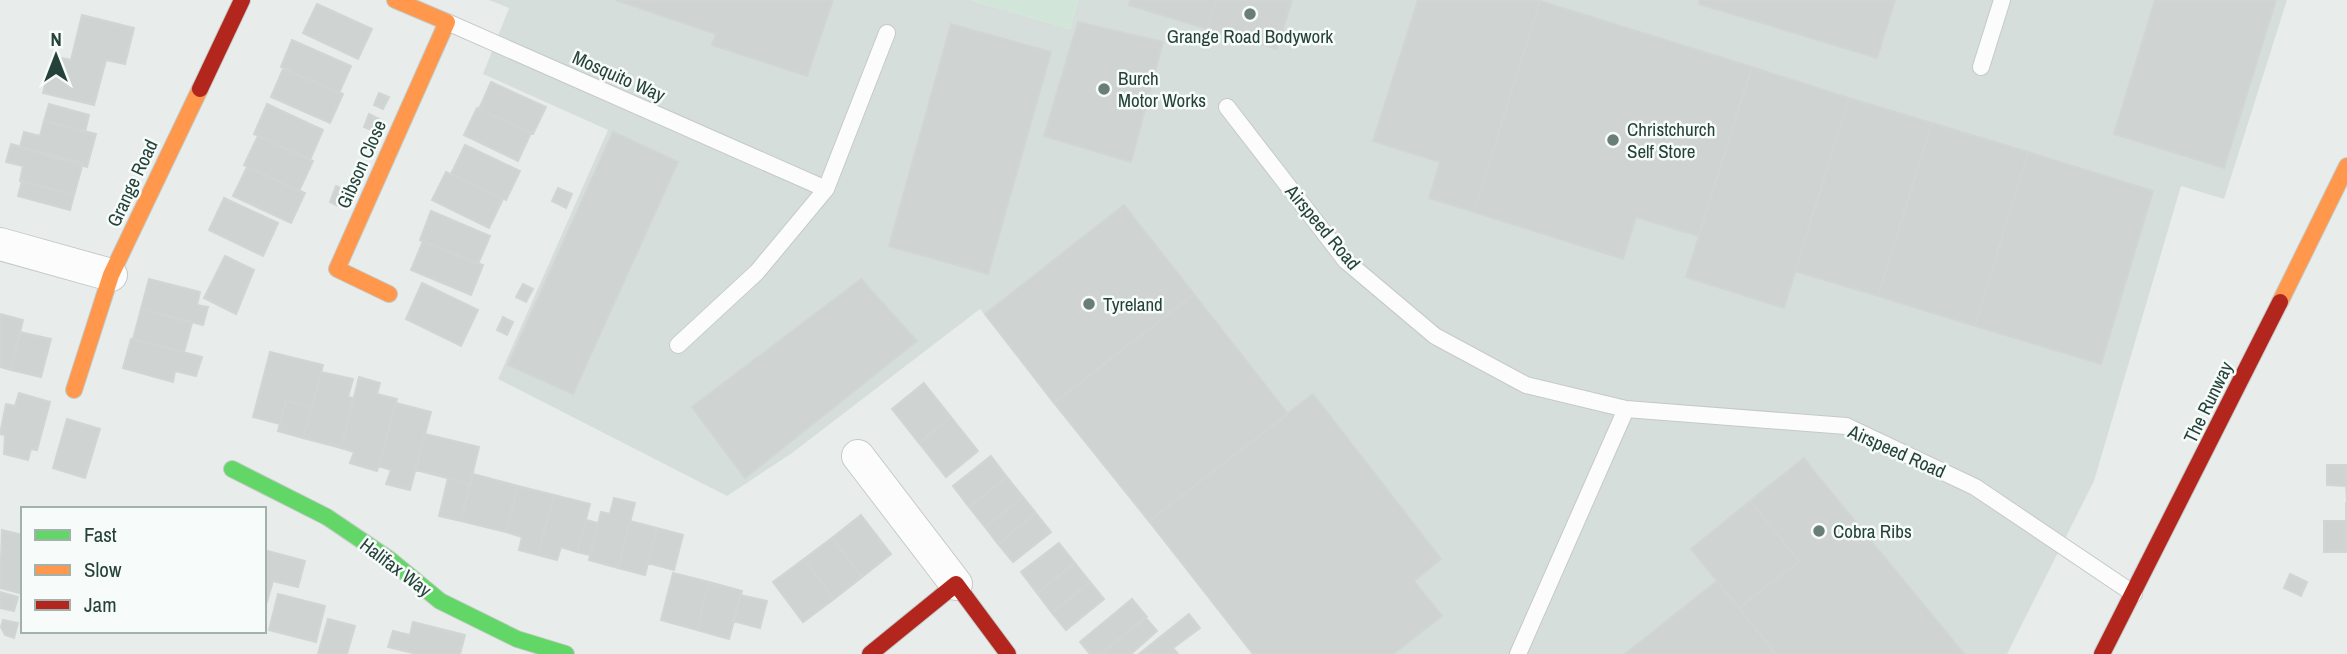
<svg xmlns="http://www.w3.org/2000/svg" width="2347" height="654" viewBox="0 0 2347 654" font-family="'Archivo Narrow',sans-serif">
<style>
.built{fill:#d6dedb}
.green{fill:#d1e6d8}
.building{fill:#cfd4d2;stroke:#d1d6d4;stroke-width:2}
.lines{fill:none;stroke-linecap:round;stroke-linejoin:round}
.lane-casing{stroke:#c5cac8;stroke-width:18}
.street-casing{stroke:#c5cac8;stroke-width:34}
.fast-casing{stroke:#c3cbc8;stroke-width:18}
.slow-casing{stroke:#c3cbc8;stroke-width:18}
.jam-casing{stroke:#c3cbc8;stroke-width:18}
.lane{stroke:#fcfcfc;stroke-width:16}
.street{stroke:#fcfcfc;stroke-width:32}
.fast{stroke:#63d668;stroke-width:16}
.slow{stroke:#ff974d;stroke-width:16}
.jam{stroke:#b3261e;stroke-width:16}
.poi-dot{fill:#697e78;stroke:#f7fbf9;stroke-width:2.5}
.labels{text-anchor:middle;stroke-width:5;stroke-linejoin:round;paint-order:stroke}
.poi-label{font-size:19px;fill:#24423a;stroke:#f7fbf9;text-anchor:start}
.street-label{font-size:19px;fill:#24423a;stroke:#f7fbf9}
</style>
<rect width="100%" height="100%" fill="#e8edeb"/>
<path class="built" d="M489,0H970L1070,29L1078,0H2287L2224,199L2181,186L2094,481L2007,654H1253L980,309L792,453L727,496L498,379L608,130L483,74L509,8Z"/>
<path class="green" d="M970,0H1078L1070,29Z"/>
<path class="building" d="M616,0H833L807,76L712,45L716,34Z
M1130,0H1216L1207,29L1129,5Z
M1216,0H1292L1277,49L1207,29Z
M1418,0L1540,1L1474,212L1429,198L1440,162L1373,141Z
M1700,0H1895L1877,58L1699,4Z
M2155,0H2276L2224,168L2114,134Z
M1540,1L1752,67L1698,236L1636,217L1623,259L1474,212Z
M317,4L372,29L358,59L303,33Z
M82,15L134,28L125,64L106,60L94,105L43,93L52,56L71,60Z
M1078,22L1163,42L1131,162L1044,136Z
M951,24L1051,52L988,274L889,246Z
M292,40L351,66L339,93L281,67Z
M1752,67L1849,98L1784,308L1686,277Z
M283,69L343,94L330,123L271,97Z
M491,82L546,107L533,134L479,109Z
M379,93L389,97L383,109L374,105Z
M1849,98L1932,123L1878,296L1795,271Z
M49,104L89,115L85,132L44,121Z
M267,104L323,130L310,160L254,134Z
M477,108L531,133L518,161L464,135Z
M369,114L379,119L373,131L364,127Z
M44,121L96,134L87,167L20,147L24,132L40,136Z
M1932,123L2028,152L1975,326L1878,296Z
M613,132L678,162L573,394L508,365Z
M258,136L313,161L299,191L244,165Z
M11,144L83,163L74,195L20,181L23,166L6,162Z
M465,145L520,171L506,200L451,174Z
M2028,152L2153,191L2101,364L1975,326Z
M247,167L305,193L291,223L233,196Z
M446,172L503,199L489,228L432,200Z
M22,181L74,195L70,210L18,196Z
M336,186L345,190L338,206L330,202Z
M558,188L572,194L566,208L552,201Z
M224,198L278,223L263,256L209,230Z
M1124,205L1194,294L1054,403L985,314Z
M431,211L490,236L478,264L420,240Z
M423,241L483,265L471,295L411,270Z
M225,256L254,270L236,314L204,298Z
M149,279L200,292L197,305L208,307L203,325L141,309Z
M861,279L917,341L745,478L692,407Z
M422,283L478,310L461,346L406,319Z
M523,284L533,289L526,302L516,297Z
M1194,294L1288,414L1149,521L1054,403Z
M141,309L192,323L184,352L133,339Z
M0,314L23,320L11,370L0,367Z
M503,317L513,322L507,335L497,330Z
M20,332L51,339L41,377L11,370Z
M131,339L202,357L196,376L175,371L173,382L123,368Z
M270,352L323,365L312,408L286,401L280,424L253,417Z
M321,372L353,379L348,397L354,398L341,448L303,438Z
M359,377L380,383L377,394L397,399L377,471L350,463L354,452L341,448Z
M924,383L951,417L919,443L892,409Z
M19,393L50,402L37,450L31,449L28,460L4,454L5,435L0,434L6,404L15,406Z
M1313,394L1441,559L1414,581L1442,616L1393,654H1253L1149,521Z
M286,401L312,408L303,438L278,431Z
M396,403L431,412L410,490L386,484L391,470L379,466Z
M951,417L978,451L946,477L919,443Z
M67,419L100,429L85,478L53,468Z
M425,434L479,447L470,484L416,470Z
M991,456L1007,477L969,507L953,486Z
M1804,458L1817,475L1964,654H1776L1739,608L1799,561L1750,501Z
M2327,465H2347V502L2346,486L2327,485Z
M473,474L518,486L506,532L461,521Z
M1007,477L1023,497L985,527L969,507Z
M448,478L470,484L461,521L439,516Z
M518,486L554,495L538,555L519,550L522,537L506,532Z
M554,495L590,504L577,552L561,547L557,560L538,555Z
M1023,497L1036,513L998,544L985,527Z
M614,498L635,503L618,568L589,560L601,512L610,514Z
M1750,501L1799,561L1739,608L1691,549Z
M2346,502L2347,552H2324V521H2346Z
M1036,513L1051,532L1013,562L998,544Z
M861,515L891,554L862,577L832,538Z
M586,520L598,523L590,555L577,552Z
M630,521L657,528L645,575L618,568Z
M657,528L683,535L674,570L648,563Z
M2,530L23,535V594L0,588Z
M832,538L862,577L834,599L804,559Z
M1059,543L1075,563L1037,593L1021,572Z
M264,550L305,561L298,587L273,581L267,602H264Z
M804,559L834,599L803,622L773,582Z
M1075,563L1090,582L1052,613L1037,593Z
M673,573L709,582L697,630L661,620Z
M2290,574L2307,582L2301,596L2284,588Z
M1717,581L1776,654H1625Z
M709,582L742,591L729,639L697,630Z
M1090,582L1104,599L1066,630L1052,613Z
M0,592L18,597L14,611L0,608Z
M278,594L325,606L316,642L269,630Z
M740,595L767,601L760,628L733,621Z
M1132,599L1147,617L1101,654H1090L1080,642Z
M1189,614L1200,628L1173,648L1178,654H1139Z
M1145,617L1157,631L1131,654H1101Z
M328,619L355,626L347,654H318Z
M3,620L18,623L14,638L5,635L1,627Z
M413,622L465,635L460,654H417L388,647L393,631L410,635Z"/>
<g class="lines">
<defs>
<path id="lane" d="M447,22L826,189
M1981,67L2002,0
M1227,107L1346,261L1435,336L1526,385L1626,409L1846,426L1975,487L2134,594
M678,345L757,272L826,189L887,33
M1518,654L1626,409"/>
<path id="street" d="M0,244L111,275
M858,456L956,584"/>
<path id="fast" d="M232,469L327,517L389,559L440,601L517,639L566,654"/>
<path id="slow" d="M389,294L337,269L447,22L395,0
M2280,302L2347,166
M74,390L111,275L200,89"/>
<path id="jam" d="M200,89L242,0
M870,654L956,584L1008,654
M2102,654L2280,302"/>
</defs>
<use href="#lane" class="lane-casing"/>
<use href="#street" class="street-casing"/>
<use href="#fast" class="fast-casing"/>
<use href="#slow" class="slow-casing"/>
<use href="#jam" class="jam-casing"/>
<use href="#lane" class="lane"/>
<use href="#street" class="street"/>
<use href="#fast" class="fast"/>
<use href="#slow" class="slow"/>
<use href="#jam" class="jam"/>
</g>
<g class="poi-dot">
<circle cx="1250" cy="14" r="7"/>
<circle cx="1104" cy="89" r="7"/>
<circle cx="1613" cy="140" r="7"/>
<circle cx="1089" cy="304" r="7"/>
<circle cx="1819" cy="531" r="7"/>
</g>
<g class="labels">
<g class="poi-label">
<text x="1250" y="43" text-anchor="middle">Grange Road Bodywork</text>
<text x="1118" y="85">Burch<tspan x="1118" dy="22">Motor Works</tspan></text>
<text x="1627" y="136">Christchurch<tspan x="1627" dy="22">Self Store</tspan></text>
<text x="1103" y="311">Tyreland</text>
<text x="1833" y="538">Cobra Ribs</text>
</g>
<g class="street-label">
<text transform="translate(619 76) rotate(24)" y="7">Mosquito Way</text>
<text transform="translate(361 164) rotate(-66)" y="7">Gibson Close</text>
<text transform="translate(132 183) rotate(-65)" y="7">Grange Road</text>
<text transform="translate(1323 227) rotate(50)" y="7">Airspeed Road</text>
<text transform="translate(2208 402) rotate(-64)" y="7">The Runway</text>
<text transform="translate(1897 451) rotate(24)" y="7">Airspeed Road</text>
<text transform="translate(396 567) rotate(37)" y="7">Halifax Way</text>
</g>
</g>
<rect x="21" y="507" width="245" height="126" fill="#f7fbf9" stroke="#a3b1ad" stroke-width="2"/>
<rect x="35" y="530" width="35" height="10" fill="#63d668" stroke="#a3b1ad" stroke-width="2"/>
<text x="84" y="542" font-size="21" fill="#24423a">Fast</text>
<rect x="35" y="565" width="35" height="10" fill="#ff974d" stroke="#a3b1ad" stroke-width="2"/>
<text x="84" y="577" font-size="21" fill="#24423a">Slow</text>
<rect x="35" y="600" width="35" height="10" fill="#b3261e" stroke="#a3b1ad" stroke-width="2"/>
<text x="84" y="612" font-size="21" fill="#24423a">Jam</text>
<g transform="translate(56 56)" stroke="#f7fbf9" stroke-width="5" paint-order="stroke">
<path d="M0-5L12 26L0 18L-12 26Z" fill="#24423a"/>
<text y="-10" font-size="19" font-weight="bold" text-anchor="middle" fill="#24423a">N</text>
</g>
</svg>
